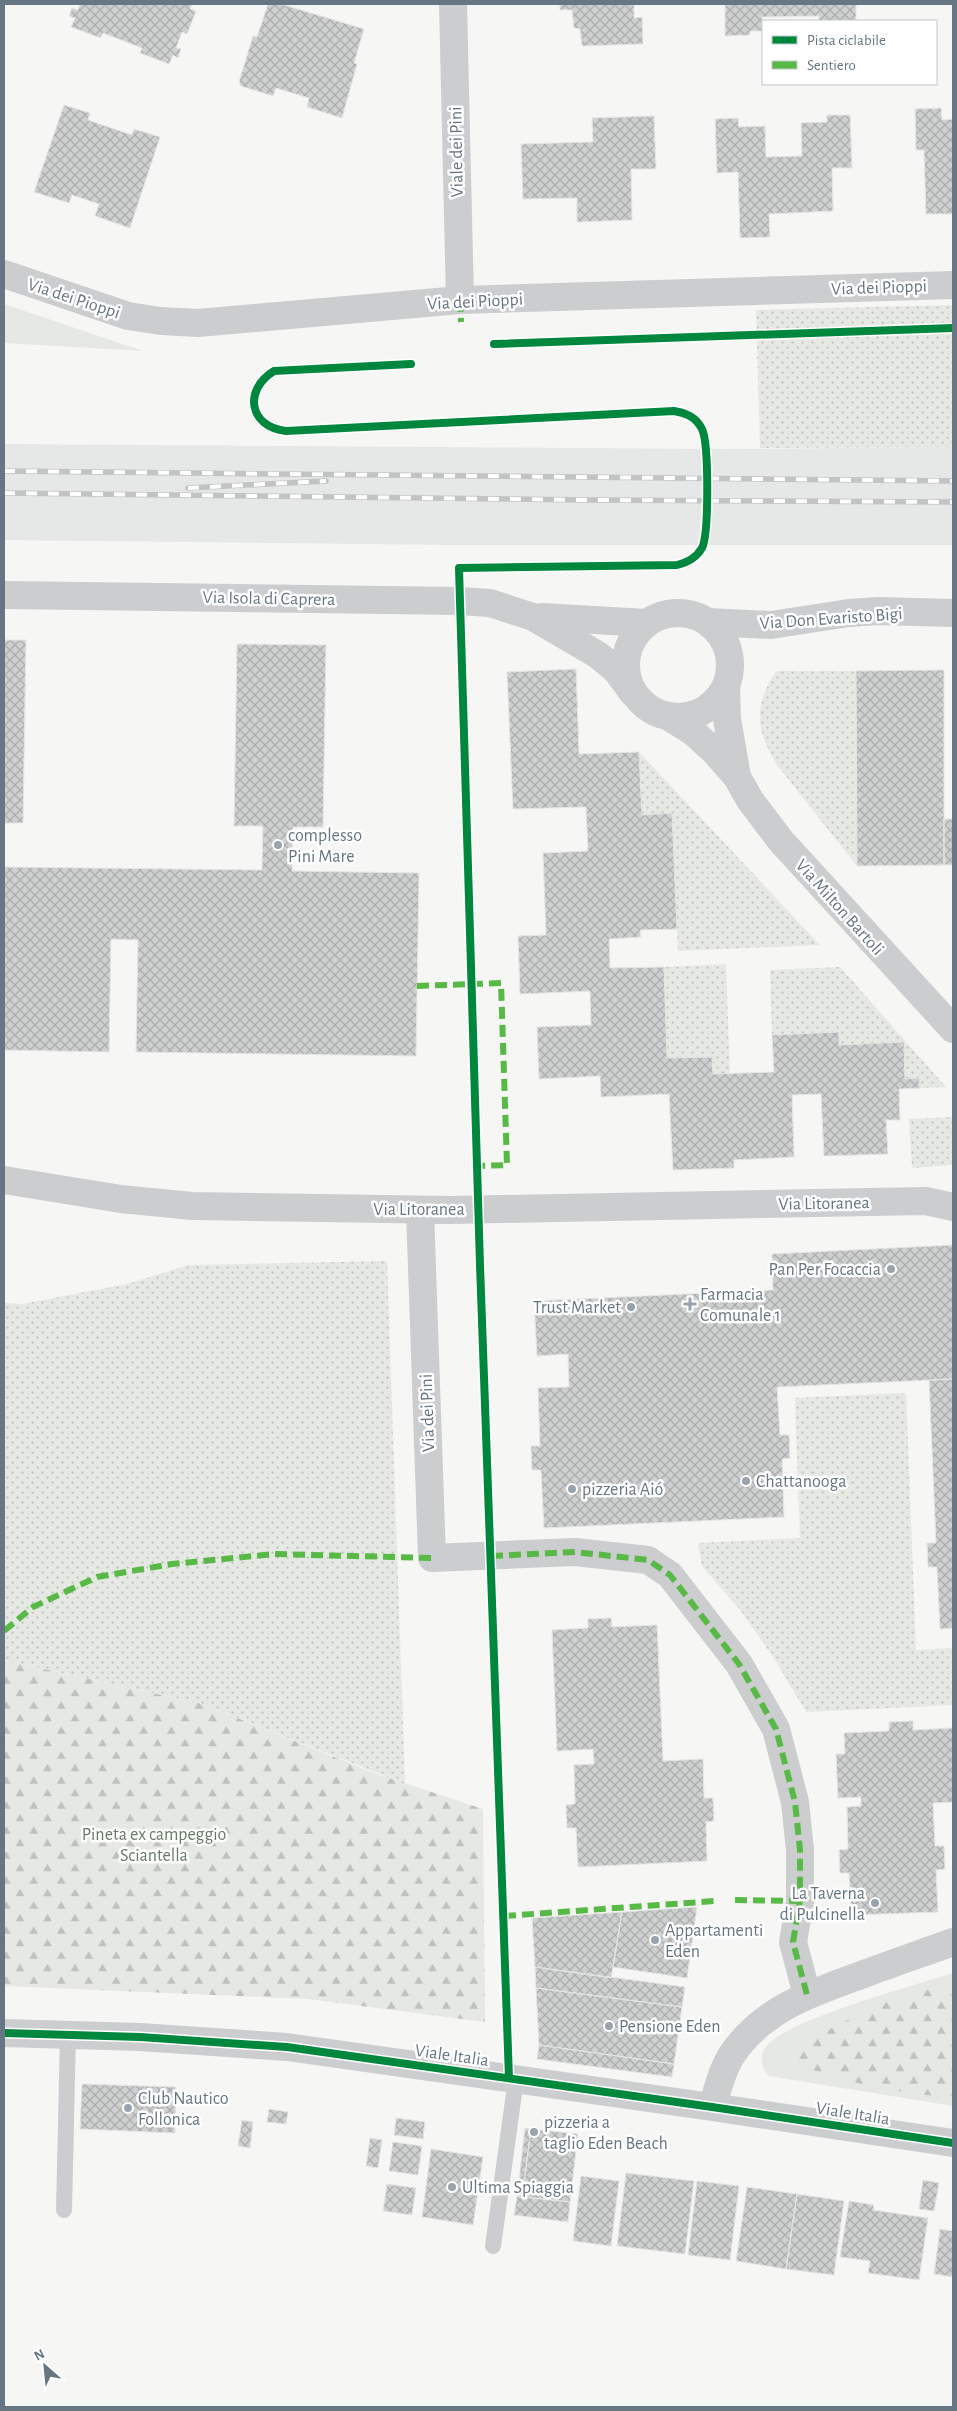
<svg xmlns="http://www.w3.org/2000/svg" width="957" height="2411" viewBox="0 0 957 2411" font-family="'Alegreya Sans',sans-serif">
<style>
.built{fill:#e6e8e7}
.grass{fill:#e6e9e3}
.forest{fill:url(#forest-firs)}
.park{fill:url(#park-dots)}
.building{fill:url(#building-cross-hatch);stroke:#e5e5e4}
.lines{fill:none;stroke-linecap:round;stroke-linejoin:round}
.service{stroke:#cccdce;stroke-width:16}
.minor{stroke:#cccdce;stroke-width:28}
.tertiary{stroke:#cccdce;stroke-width:28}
.rail-casing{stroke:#c2c3c4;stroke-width:5.5}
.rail{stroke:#fff;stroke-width:4;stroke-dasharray:11;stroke-linecap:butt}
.quiet{stroke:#58b947;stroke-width:6;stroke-dasharray:12 6;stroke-linecap:butt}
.cycleway-casing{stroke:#fff;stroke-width:11}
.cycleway{stroke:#00873e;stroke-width:8}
.poi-dot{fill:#99a3ab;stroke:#fff;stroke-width:2}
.labels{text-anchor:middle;stroke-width:5;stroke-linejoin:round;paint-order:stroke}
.street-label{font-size:18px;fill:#677683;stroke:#fff}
.poi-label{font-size:18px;fill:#677683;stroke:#fff;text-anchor:start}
.park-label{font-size:18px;fill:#697b66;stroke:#fff}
</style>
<defs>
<pattern id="forest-firs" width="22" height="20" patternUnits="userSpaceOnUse" patternTransform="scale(1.25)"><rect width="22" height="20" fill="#e6e9e3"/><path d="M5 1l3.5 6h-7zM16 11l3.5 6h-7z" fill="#bec1bd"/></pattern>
<pattern id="park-dots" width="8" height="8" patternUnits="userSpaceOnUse" patternTransform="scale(1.25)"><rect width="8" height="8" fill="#e6e9e3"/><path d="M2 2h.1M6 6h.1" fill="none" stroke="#bec1bd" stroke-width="1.8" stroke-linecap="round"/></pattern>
<pattern id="building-cross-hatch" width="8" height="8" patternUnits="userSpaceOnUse" patternTransform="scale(1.25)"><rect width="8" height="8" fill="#ced0d0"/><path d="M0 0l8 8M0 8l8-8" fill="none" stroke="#abadae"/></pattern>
</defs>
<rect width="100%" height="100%" fill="#f6f6f5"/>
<path class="built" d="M4,444L723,449L953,447V545H445L4,540Z"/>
<path class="grass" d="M4,304L10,306L143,351L4,343Z
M953,1973V2106L769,2076C762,2069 759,2058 765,2048C784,2020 916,1985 953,1973Z"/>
<path class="forest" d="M4,1660L203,1704L374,1773L483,1809L485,2022L308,1999L4,1986Z
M953,1982V2098C912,2094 831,2083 797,2062L798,2049L820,2034L875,2006Z"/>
<path class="park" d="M953,305V447L760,448L756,310Z
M776,671H856L857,866L777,765C755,730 754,705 776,671Z
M639,752L820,945L678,951L672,813L642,815Z
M726,964L730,1074H713L712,1057L667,1058L664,967Z
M840,967L946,1087L920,1088L919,1078L905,1079L904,1042L839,1045V1032L772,1035L770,970Z
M953,1117V1165L912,1168L909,1119Z
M387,1261L405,1784L203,1704L4,1660V1303L22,1304L127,1284L189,1265Z
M906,1393L916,1650L953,1648V1705L806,1712L774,1658L741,1611L702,1566L698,1543L800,1538L795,1398Z"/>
<path class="building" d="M80,4H192L190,9L196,11L187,34L182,32L176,48L181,49L178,58L173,55L169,64L140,53L142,48L103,33L101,38L71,27L75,18L69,16L72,8L78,10Z
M268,4H281L364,29L354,63L357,64L342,118L307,107L309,98L276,88L273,96L241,86L239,82L253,36L257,37Z
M560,4H634V18L642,17L643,44L582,46L580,29L574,28L572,10H560Z
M725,4H856V21H819V16L762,17V31H750V35L725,36Z
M64,105L90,113L88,120L132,135L134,129L160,137L130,228L95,216L99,204L72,195L69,203L34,192Z
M941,108L942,120L953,119V214H926L924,150H916L915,109Z
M827,115H850L852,168H832L833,211L769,214L770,237L740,238L738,172L717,173L715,119L738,118L739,127L765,126L766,157L802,156L801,123L827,122Z
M654,116L656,169H631L632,220L577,222V198L523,199L521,144L593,142L592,118Z
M4,640H26L23,823H4Z
M237,644L326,645L323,827H293L292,871L419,873L416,1056L136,1052L138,940L111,939L109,1052L4,1050V867L262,870L263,826H234Z
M576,669L579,754L639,752L642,815L672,813L677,929L640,930L641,937L609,939L610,968L664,967L667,1058L712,1057L713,1074L774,1072L772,1035L839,1032V1045L904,1042L905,1079L919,1078L920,1088L899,1089L900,1120H886L888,1154L824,1156L821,1094L792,1095L794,1157L734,1160V1168L673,1170L669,1094L601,1097L600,1076L539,1079L537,1027L591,1025L590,991L520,994L518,936L546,935L543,853L588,851L586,807L513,809L507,672Z
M944,670V865L857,866L856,671Z
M944,819H953V865H944Z
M953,1245V1379L777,1387L780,1435H789L790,1458L782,1459L784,1517L544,1528L541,1470H532L531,1446H540L538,1388L569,1387L568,1354L537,1356L534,1301L773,1290L772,1254Z
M947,1379H953V1628L940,1629L937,1567H928L927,1543H936L929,1380Z
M611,1618L612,1627L657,1625L663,1761L703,1759L704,1798H713L714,1821L706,1822L707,1861L578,1867L576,1828H567L566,1805L575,1804L574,1765L594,1764L593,1749L557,1751L552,1630L588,1628V1619Z
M913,1721V1730L953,1728V1802L933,1803L935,1846H944L945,1869L936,1870L938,1912L851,1915L849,1873H840L839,1850L848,1849L847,1807L861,1806V1797L838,1798L836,1754H845L844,1733L889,1731V1722Z
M697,1907L687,1978L613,1967L622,1912Z
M622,1912L611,1978L535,1967L532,1918Z
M535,1967L685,1987L682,2007L536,1988Z
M536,1988L682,2007L674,2064L539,2045Z
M539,2045L674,2064L672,2077L537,2059Z
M82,2084L176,2087L175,2133L80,2129Z
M269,2109L288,2112L286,2124L267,2122Z
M396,2118L425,2122L423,2139L394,2135Z
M242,2120L253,2122L250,2148L238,2146Z
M525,2128L531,2129L522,2197L517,2196Z
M531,2129L578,2134L570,2202L522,2197Z
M370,2138L382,2140L378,2168L366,2166Z
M393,2142L422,2146L418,2175L389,2171Z
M431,2149L483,2157L473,2225L422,2217Z
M626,2173L694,2181L685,2254L617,2246Z
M581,2176L619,2181L611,2246L573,2241Z
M923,2180L939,2183L934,2211L919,2209Z
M697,2181L739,2186L730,2260L688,2255Z
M387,2184L416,2188L412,2215L383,2211Z
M747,2187L797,2194L786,2269L736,2261Z
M797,2194L844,2201L834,2275L786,2269Z
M517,2196L570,2202L568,2222L514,2215Z
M849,2201L874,2205L873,2210L928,2218L919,2280L868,2273L870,2261L840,2257Z
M940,2229L953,2231V2277L934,2274Z"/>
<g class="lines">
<path class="service" d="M64,2210L68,2034
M493,2246L516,2079"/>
<path class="minor" d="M453,4L460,300
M4,274L128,316L161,321L198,323L460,300L953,285
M708,622L771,625L849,613L878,611L953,613
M4,1180L121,1199L192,1206L450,1210L926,1201L953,1207
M420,1210L432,1558L575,1552L648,1560L670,1575L739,1664L776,1729L795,1802L800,1850V1901L793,1942L807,1995
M4,2033L140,2037L287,2047L712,2107L953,2143
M712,2107C718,2089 722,2069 733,2053C764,2008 814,1992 864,1974C893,1963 923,1953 953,1942"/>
<path class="tertiary" d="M4,595L460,601L490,603L533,617L598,655L616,670L633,693
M626 665a52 52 0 1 1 104 0a52 52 0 1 1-104 0Z
M542,617L647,623
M726,685L727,719L737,777
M669,717L693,732L715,752L737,777L750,800L781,841L953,1029"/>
<defs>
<path id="rail" d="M4,471L953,481
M188,488L326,481
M4,493L589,500L953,502"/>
</defs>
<use href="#rail" class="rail-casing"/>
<use href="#rail" class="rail"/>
<path class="quiet" d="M460,300L461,322
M417,986L501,983L507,1165L477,1166V1162
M491,1556L575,1552L648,1560L670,1575L739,1664L776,1729L795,1802L800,1850V1901L793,1942L807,1995
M4,1631L33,1607L97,1577L172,1564L275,1554L432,1558
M735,1900L800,1901
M504,1916L715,1901"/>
<defs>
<path id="cycleway" d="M494,344L953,328
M411,364L274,371C243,390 249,427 286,431L674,411C686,413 696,417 702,429C709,444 709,534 702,548C696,558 688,562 677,565L459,568L480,1265L509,2078
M4,2033L140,2037L287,2047L712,2107L953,2143"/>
</defs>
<use href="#cycleway" class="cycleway-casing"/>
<use href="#cycleway" class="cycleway"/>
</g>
<g class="poi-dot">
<circle cx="278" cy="845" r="5"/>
<circle cx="891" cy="1269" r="5"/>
<path d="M687.5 1296.5h5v5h5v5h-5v5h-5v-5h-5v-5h5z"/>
<circle cx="631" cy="1307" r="5"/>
<circle cx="746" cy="1481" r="5"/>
<circle cx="572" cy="1489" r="5"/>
<circle cx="875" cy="1903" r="5"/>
<circle cx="655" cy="1940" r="5"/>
<circle cx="609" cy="2026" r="5"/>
<circle cx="128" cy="2108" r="5"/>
<circle cx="534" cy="2132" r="5"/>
<circle cx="452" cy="2187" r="5"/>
</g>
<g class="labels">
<g class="street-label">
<text transform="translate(456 152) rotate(-91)" y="6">Viale dei Pini</text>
<text transform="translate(879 287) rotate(-2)" y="6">Via dei Pioppi</text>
<text transform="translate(74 298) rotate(18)" y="6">Via dei Pioppi</text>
<text transform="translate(475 301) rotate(-3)" y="6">Via dei Pioppi</text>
<text transform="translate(269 598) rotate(1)" y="6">Via Isola di Caprera</text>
<text transform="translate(831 618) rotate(-4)" y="6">Via Don Evaristo Bigi</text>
<text transform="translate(840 907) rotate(48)" y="6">Via Milton Bartoli</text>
<text transform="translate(824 1203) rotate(-1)" y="6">Via Litoranea</text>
<text x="419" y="1215">Via Litoranea</text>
<text transform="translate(427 1413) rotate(-92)" y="6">Via dei Pini</text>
<text transform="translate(452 2055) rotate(8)" y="6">Viale Italia</text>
<text transform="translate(853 2113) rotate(9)" y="6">Viale Italia</text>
</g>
<g class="poi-label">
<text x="288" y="841">complesso<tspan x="288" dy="21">Pini Mare</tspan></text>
<text x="881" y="1275" text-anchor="end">Pan Per Focaccia</text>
<text x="700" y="1300">Farmacia<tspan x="700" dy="21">Comunale 1</tspan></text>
<text x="621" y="1313" text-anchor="end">Trust Market</text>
<text x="756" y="1487">Chattanooga</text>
<text x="582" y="1495">pizzeria Aió</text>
<text x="865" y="1899" text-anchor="end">La Taverna<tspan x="865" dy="21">di Pulcinella</tspan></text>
<text x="665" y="1936">Appartamenti<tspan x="665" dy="21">Eden</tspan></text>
<text x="619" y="2032">Pensione Eden</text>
<text x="138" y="2104">Club Nautico<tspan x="138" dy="21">Follonica</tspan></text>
<text x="544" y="2128">pizzeria a<tspan x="544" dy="21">taglio Eden Beach</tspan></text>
<text x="462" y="2193">Ultima Spiaggia</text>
</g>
<g class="park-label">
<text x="154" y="1840">Pineta ex campeggio<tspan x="154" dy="21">Sciantella</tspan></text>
</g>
</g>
<rect width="957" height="2411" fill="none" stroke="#677683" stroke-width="10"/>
<rect x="762" y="20" width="175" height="65" fill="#ffffff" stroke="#c2c8cd"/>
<rect x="772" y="36" width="25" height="8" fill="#00873e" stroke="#c2c8cd"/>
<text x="807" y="45" font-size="15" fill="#677683">Pista ciclabile</text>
<rect x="772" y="61" width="25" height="8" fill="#58b947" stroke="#c2c8cd"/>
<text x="807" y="70" font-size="15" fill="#677683">Sentiero</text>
<g transform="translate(45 2366) rotate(333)" stroke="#ffffff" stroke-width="4" paint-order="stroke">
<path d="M0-4L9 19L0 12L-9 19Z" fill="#677683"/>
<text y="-8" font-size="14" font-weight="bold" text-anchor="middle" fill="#677683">N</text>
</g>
</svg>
